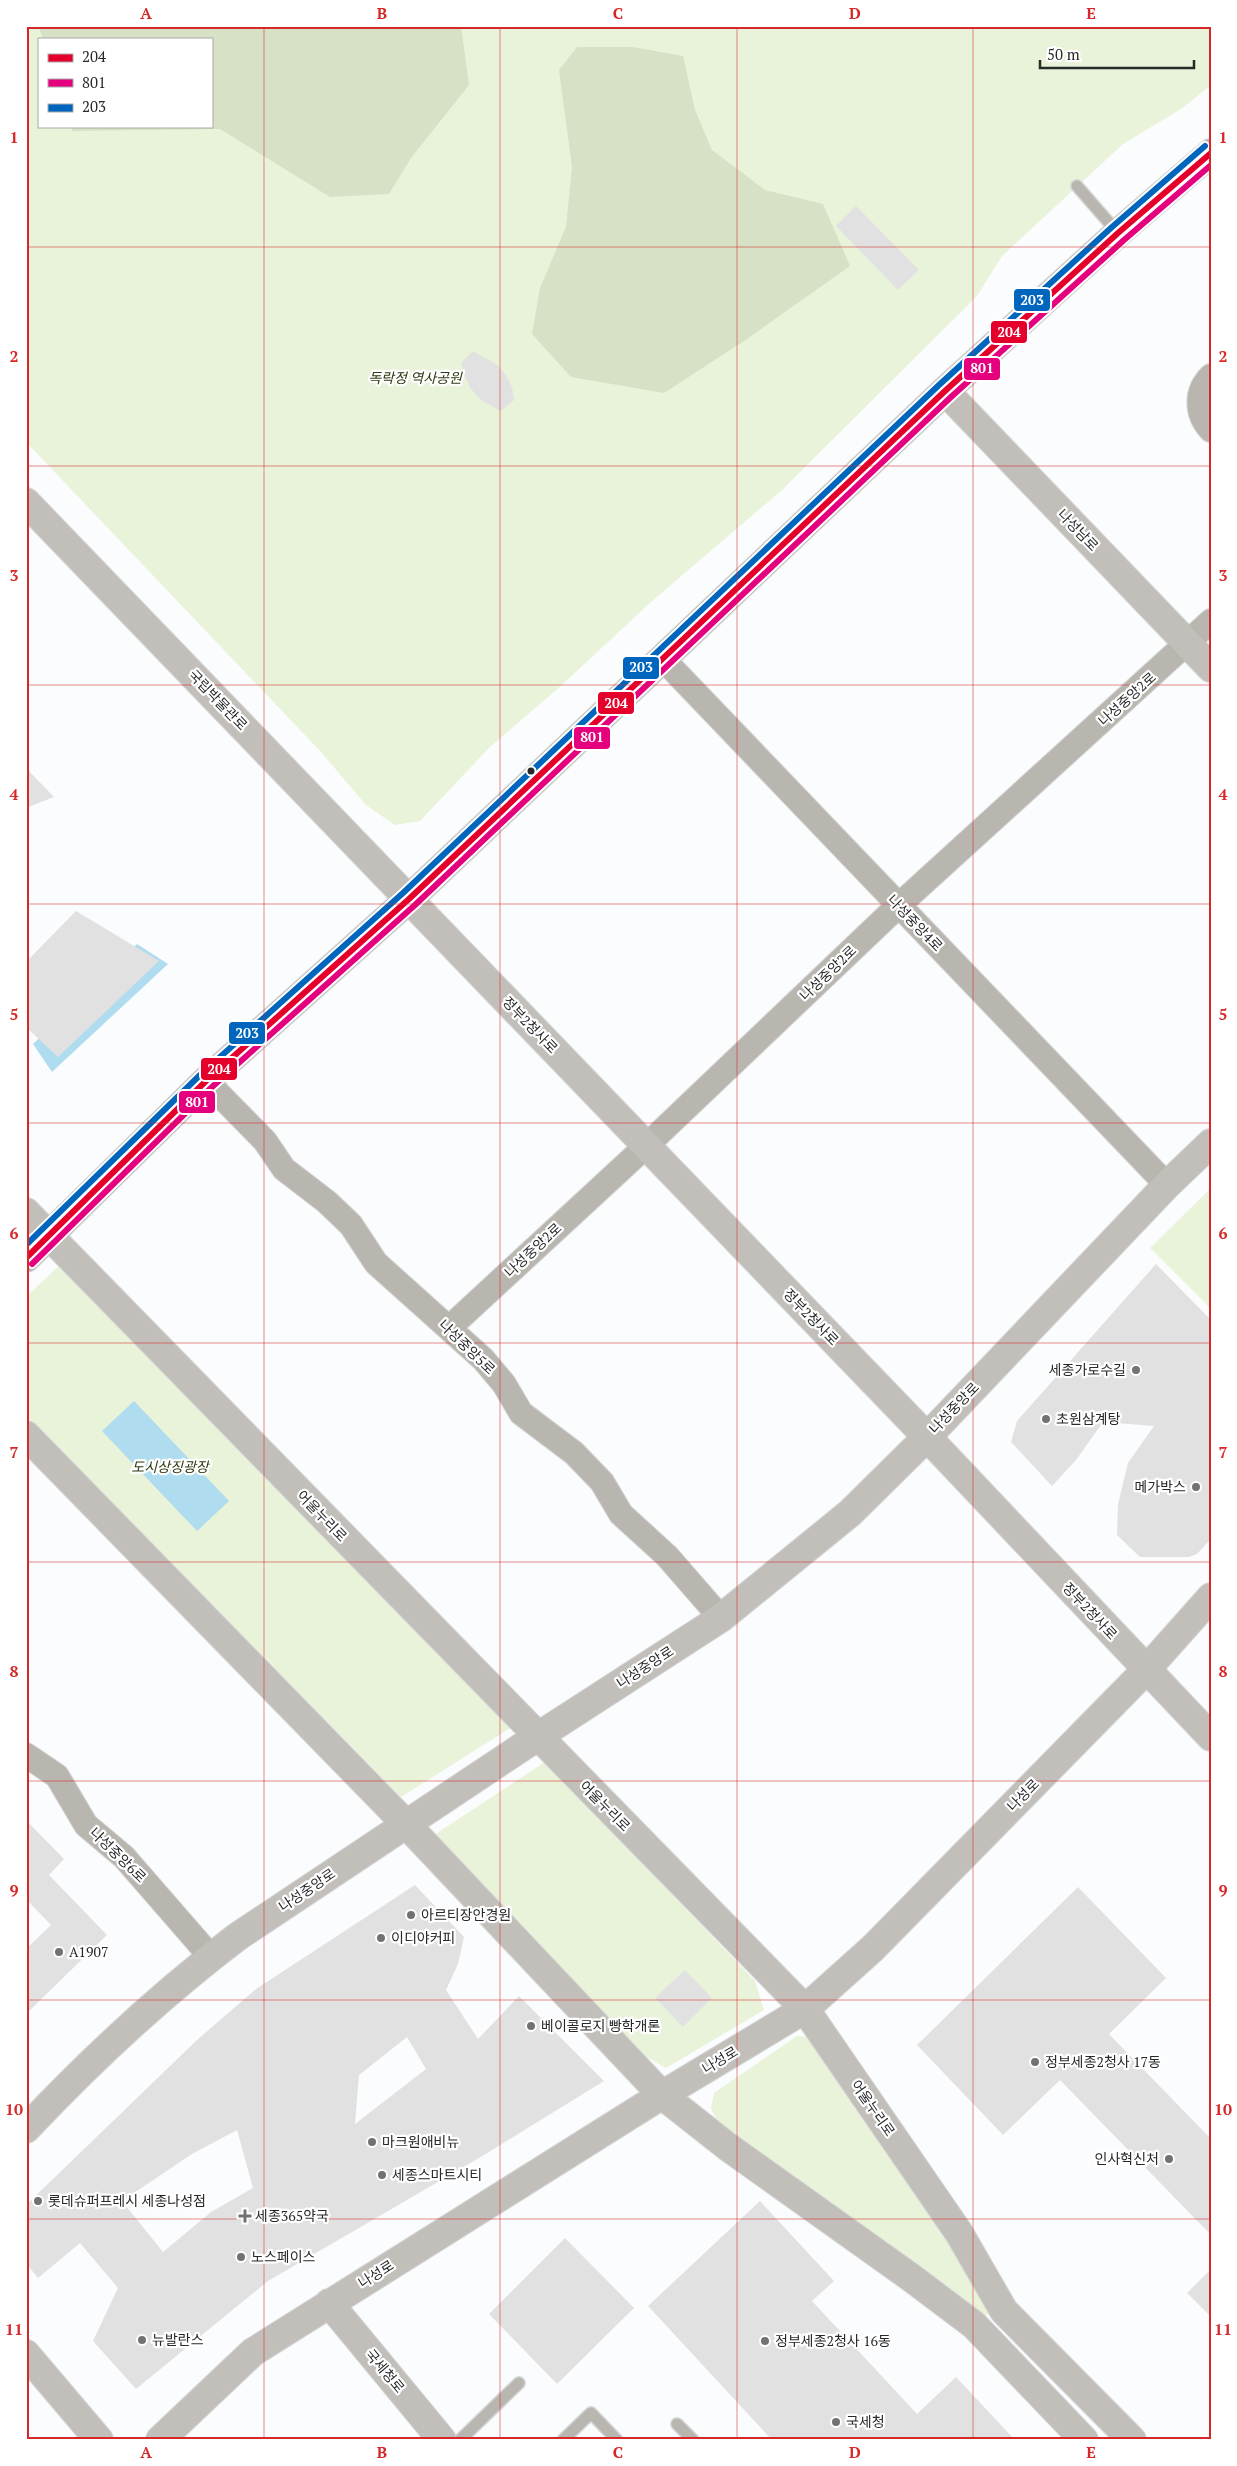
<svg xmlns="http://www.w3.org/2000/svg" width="1237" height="2466" viewBox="0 0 1237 2466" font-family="'PT Serif','Noto Sans KR',serif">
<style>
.green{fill:#e9f3d9;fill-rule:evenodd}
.forest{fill:#d7e1c5}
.water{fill:#afdcee}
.building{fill:#e1e1e1;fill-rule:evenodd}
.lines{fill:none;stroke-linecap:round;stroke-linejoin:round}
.lane-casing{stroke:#d5d6d7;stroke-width:14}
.street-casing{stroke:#d5d6d7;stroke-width:26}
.secondary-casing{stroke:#d5d6d7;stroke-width:30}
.primary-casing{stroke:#d5d6d7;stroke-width:30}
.lane{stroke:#b9b5af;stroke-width:11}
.street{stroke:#b9b5af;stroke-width:24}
.secondary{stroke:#c2bfba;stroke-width:28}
.primary{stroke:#bbb7b2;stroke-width:28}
.bus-1-casing{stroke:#fff;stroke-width:10}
.bus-2-casing{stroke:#fff;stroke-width:10}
.bus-3-casing{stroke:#fff;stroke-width:10}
.bus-1{stroke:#e4002b;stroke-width:6}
.bus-2{stroke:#e5007d;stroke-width:6}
.bus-3{stroke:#0065bd;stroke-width:6}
.grid{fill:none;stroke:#d62828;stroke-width:1;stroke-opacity:0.55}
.bus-dot{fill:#27282a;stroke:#fff;stroke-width:2}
.poi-dot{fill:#717274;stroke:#fff;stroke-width:2}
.labels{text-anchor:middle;stroke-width:4.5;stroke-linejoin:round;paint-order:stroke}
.park-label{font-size:14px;font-style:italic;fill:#2e3810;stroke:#fff}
.street-label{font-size:14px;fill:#27282a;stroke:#fff}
.poi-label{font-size:14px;fill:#27282a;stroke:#fff;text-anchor:start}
.line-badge{stroke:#fff;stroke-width:2}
.badge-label{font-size:14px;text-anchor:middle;font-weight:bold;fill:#fff}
.neatline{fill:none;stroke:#d62828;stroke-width:2}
.grid-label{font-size:16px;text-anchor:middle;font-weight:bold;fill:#d62828}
</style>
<rect width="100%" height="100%" fill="#fafcfe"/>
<path class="green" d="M26,26H1211V85L1181,109L1123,144L1002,256L977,296L781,491L652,601L563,684L489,748L420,821L395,825L366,805L321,752L26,442ZM39,39H211V126H39Z
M1211,1188V1309L1150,1248Z
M63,1262L515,1725L401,1797L26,1415V1297Z
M545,1762L755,1981L764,2010L666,2068L625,2045L434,1835Z
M797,2036L809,2037L940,2229L986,2302L989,2314L982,2317L739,2143L716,2118L711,2108L714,2093Z"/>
<path class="forest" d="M38,26H461L469,85L411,158L389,194L330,197L220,129L72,131L71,126H211V39H43Z
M577,47H633L683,56L695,110L712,150L765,190L823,204L850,266L747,339L664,393L571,377L532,334L540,288L566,227L572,167L559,70Z"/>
<path class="water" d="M137,944L168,964L52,1072L33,1044Z
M134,1401L229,1501L197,1531L102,1431Z"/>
<path class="building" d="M856,206L919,270L898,290L836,226Z
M473,351L496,364L506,375L512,387L514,400L501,411L481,400L471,389L464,375L461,363Z
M26,768L54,797L26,808Z
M76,911L159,961L58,1057L26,1027V962Z
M1156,1264L1211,1320V1539L1197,1554L1189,1557H1140L1117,1535L1118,1504L1128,1463L1154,1426L1103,1422L1076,1460L1052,1486L1011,1442L1017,1421Z
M26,1820L64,1859L49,1875L107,1935L26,2014V1949L51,1925L26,1899Z
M415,1885L464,1937L458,1964L446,1990L478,2039L519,1996L604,2081L479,2158L268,2281L136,2389L93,2341L118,2288L80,2243L38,2278L26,2263V2205L197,2040L256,1989ZM407,2037L426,2069L355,2124L359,2075ZM237,2130L253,2188L211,2212L163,2252L122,2201L192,2154Z
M1078,1887L1166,1978L1109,2034L1211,2139V2235L1060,2080L1003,2135L917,2045Z
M685,1970L712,1998L683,2027L655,1998Z
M760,2201L834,2281L812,2301L917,2414L956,2377L1015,2440H772L648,2306Z
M565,2238L634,2308L557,2384L489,2314Z
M1211,2269V2317L1187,2293Z"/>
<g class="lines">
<defs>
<path id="lane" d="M1077,186L1118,233
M677,2424L693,2440
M460,2440L519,2383
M563,2440L591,2413L617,2440"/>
<path id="street" d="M1211,376C1195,392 1196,414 1211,430
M664,660L1167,1185
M206,1081L265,1141L284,1169L327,1202L351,1225L376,1263L483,1359L504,1384L521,1413L574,1453L602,1482L621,1514L667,1556L721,1618
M449,1328L646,1146L898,906L1211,621
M26,1755L57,1776L86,1825L124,1857L211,1957"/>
<path id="secondary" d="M945,391L1211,668
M26,502L927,1437L1211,1737
M26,1212L805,2009L959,2233L1004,2311L1132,2440
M26,1435L406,1824L662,2095L728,2147L913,2279L974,2325L1084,2440
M26,2129C91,2060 162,1994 237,1937L537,1737L721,1618L850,1513L927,1437L1167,1185L1211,1143
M329,2303L442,2440
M26,2354L99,2440
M160,2440L253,2352L662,2095L805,2009L873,1948L1146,1670L1211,1597"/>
<path id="primary" d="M26,1258L206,1081L409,899L945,391L1118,233L1211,153"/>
</defs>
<use href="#lane" class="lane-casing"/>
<use href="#street" class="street-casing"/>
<use href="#secondary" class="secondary-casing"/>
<use href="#primary" class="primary-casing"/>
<use href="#lane" class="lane"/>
<use href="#street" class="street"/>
<use href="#secondary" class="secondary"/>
<use href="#primary" class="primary"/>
<defs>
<path id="bus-1" d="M26,1258L206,1081L409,899L945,391L1118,233L1211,153"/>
<path id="bus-2" d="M32,1264L212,1087L415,905L951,397L1124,240L1211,165"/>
<path id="bus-3" d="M26,1245L200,1075L403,893L939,385L1112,227L1205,146"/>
</defs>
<use href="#bus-1" class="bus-1-casing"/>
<use href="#bus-2" class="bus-2-casing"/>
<use href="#bus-3" class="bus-3-casing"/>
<use href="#bus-1" class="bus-1"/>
<use href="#bus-2" class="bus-2"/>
<use href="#bus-3" class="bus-3"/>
</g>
<path class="grid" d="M264,26V2440M500,26V2440M737,26V2440M973,26V2440M26,247H1211M26,466H1211M26,685H1211M26,904H1211M26,1123H1211M26,1343H1211M26,1562H1211M26,1781H1211M26,2000H1211M26,2219H1211"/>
<circle class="bus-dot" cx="531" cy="771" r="4.5"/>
<g class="poi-dot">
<circle cx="1136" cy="1370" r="5"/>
<circle cx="1046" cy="1419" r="5"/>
<circle cx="1196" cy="1487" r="5"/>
<circle cx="411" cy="1915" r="5"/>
<circle cx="381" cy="1938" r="5"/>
<circle cx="59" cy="1952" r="5"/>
<circle cx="531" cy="2026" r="5"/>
<circle cx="1035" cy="2062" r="5"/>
<circle cx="372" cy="2142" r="5"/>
<circle cx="1169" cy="2159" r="5"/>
<circle cx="382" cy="2175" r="5"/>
<circle cx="38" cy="2201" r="5"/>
<path d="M242.5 2208.5h5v5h5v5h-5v5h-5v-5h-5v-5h5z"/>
<circle cx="241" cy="2257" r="5"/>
<circle cx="142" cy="2340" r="5"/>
<circle cx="765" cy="2341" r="5"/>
<circle cx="836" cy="2422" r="5"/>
</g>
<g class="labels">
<g class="park-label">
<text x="415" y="383">독락정 역사공원</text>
<text x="170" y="1472">도시상징광장</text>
</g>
<g class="street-label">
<text transform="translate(1078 530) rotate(46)" y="5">나성남로</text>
<text transform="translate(1127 699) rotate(-42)" y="5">나성중앙2로</text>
<text transform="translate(218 700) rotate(46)" y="5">국립박물관로</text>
<text transform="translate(915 923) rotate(46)" y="5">나성중앙4로</text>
<text transform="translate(828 973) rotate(-44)" y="5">나성중앙2로</text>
<text transform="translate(530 1025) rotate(46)" y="5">정부2청사로</text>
<text transform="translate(533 1250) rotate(-43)" y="5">나성중앙2로</text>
<text transform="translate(811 1317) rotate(46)" y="5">정부2청사로</text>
<text transform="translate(467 1347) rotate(44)" y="5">나성중앙5로</text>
<text transform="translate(954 1408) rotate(-46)" y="5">나성중앙로</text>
<text transform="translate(322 1516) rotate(46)" y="5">어울누리로</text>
<text transform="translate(1090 1611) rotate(47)" y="5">정부2청사로</text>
<text transform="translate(645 1667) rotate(-33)" y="5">나성중앙로</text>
<text transform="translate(1023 1795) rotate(-45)" y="5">나성로</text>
<text transform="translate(605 1806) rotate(45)" y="5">어울누리로</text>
<text transform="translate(118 1855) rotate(44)" y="5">나성중앙6로</text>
<text transform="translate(307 1890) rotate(-34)" y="5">나성중앙로</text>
<text transform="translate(720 2060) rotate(-31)" y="5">나성로</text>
<text transform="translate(873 2108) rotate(55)" y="5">어울누리로</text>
<text transform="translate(376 2274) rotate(-32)" y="5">나성로</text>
<text transform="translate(385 2371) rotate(50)" y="5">국세청로</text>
</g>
<g class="poi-label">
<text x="1126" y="1375" text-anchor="end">세종가로수길</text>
<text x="1056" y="1424">초원삼계탕</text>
<text x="1186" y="1492" text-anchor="end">메가박스</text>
<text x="421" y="1920">아르티장안경원</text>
<text x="391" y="1943">이디야커피</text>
<text x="69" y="1957">A1907</text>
<text x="541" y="2031">베이콜로지 빵학개론</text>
<text x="1045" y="2067">정부세종2청사 17동</text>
<text x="382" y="2147">마크원애비뉴</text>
<text x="1159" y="2164" text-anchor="end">인사혁신처</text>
<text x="392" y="2180">세종스마트시티</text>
<text x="48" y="2206">롯데슈퍼프레시 세종나성점</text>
<text x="255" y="2221">세종365약국</text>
<text x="251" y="2262">노스페이스</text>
<text x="152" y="2345">뉴발란스</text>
<text x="775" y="2346">정부세종2청사 16동</text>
<text x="846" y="2427">국세청</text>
</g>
</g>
<g class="line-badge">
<rect x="1013" y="288" width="38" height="24" rx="5" fill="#0065bd"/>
<rect x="990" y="320" width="38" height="24" rx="5" fill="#e4002b"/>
<rect x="963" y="357" width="38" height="24" rx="5" fill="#e5007d"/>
<rect x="622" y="656" width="38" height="24" rx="5" fill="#0065bd"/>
<rect x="597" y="691" width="38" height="24" rx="5" fill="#e4002b"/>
<rect x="573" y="726" width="38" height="24" rx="5" fill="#e5007d"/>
<rect x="228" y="1021" width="38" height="24" rx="5" fill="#0065bd"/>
<rect x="200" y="1057" width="38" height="24" rx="5" fill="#e4002b"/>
<rect x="178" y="1090" width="38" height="24" rx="5" fill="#e5007d"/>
</g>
<g class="badge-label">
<text x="1032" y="305">203</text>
<text x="1009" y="337">204</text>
<text x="982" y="373">801</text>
<text x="641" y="672">203</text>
<text x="616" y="708">204</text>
<text x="592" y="742">801</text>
<text x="247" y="1038">203</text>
<text x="219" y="1074">204</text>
<text x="197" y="1107">801</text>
</g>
<rect width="1237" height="2466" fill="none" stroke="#ffffff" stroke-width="55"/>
<rect x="38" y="38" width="175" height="90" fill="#ffffff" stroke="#a9a9aa"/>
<rect x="48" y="54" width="25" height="8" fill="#e4002b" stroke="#a9a9aa"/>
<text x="82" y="62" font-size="15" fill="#27282a">204</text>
<rect x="48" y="79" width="25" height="8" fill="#e5007d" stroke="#a9a9aa"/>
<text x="82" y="88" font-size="15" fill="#27282a">801</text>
<rect x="48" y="104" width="25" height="8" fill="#0065bd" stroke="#a9a9aa"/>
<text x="82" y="112" font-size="15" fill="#27282a">203</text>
<path d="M1040 60v8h154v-8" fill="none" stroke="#27282a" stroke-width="2.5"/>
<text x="1047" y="60" font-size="15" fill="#27282a" stroke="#ffffff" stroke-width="4" paint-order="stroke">50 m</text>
<rect x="28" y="28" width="1182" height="2410" class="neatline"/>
<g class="grid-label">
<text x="146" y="19">A</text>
<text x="382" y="19">B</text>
<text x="618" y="19">C</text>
<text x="855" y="19">D</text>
<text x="1091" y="19">E</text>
<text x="14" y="143">1</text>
<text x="1223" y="143">1</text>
<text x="14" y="362">2</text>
<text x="1223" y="362">2</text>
<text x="14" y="581">3</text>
<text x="1223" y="581">3</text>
<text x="14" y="800">4</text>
<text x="1223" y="800">4</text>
<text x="14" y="1020">5</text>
<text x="1223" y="1020">5</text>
<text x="14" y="1239">6</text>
<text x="1223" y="1239">6</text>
<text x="14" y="1458">7</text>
<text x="1223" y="1458">7</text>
<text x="14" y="1677">8</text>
<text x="1223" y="1677">8</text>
<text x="14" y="1896">9</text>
<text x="1223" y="1896">9</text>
<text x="14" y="2115">10</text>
<text x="1223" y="2115">10</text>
<text x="14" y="2335">11</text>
<text x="1223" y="2335">11</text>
<text x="146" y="2458">A</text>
<text x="382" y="2458">B</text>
<text x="618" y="2458">C</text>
<text x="855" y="2458">D</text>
<text x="1091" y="2458">E</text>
</g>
</svg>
